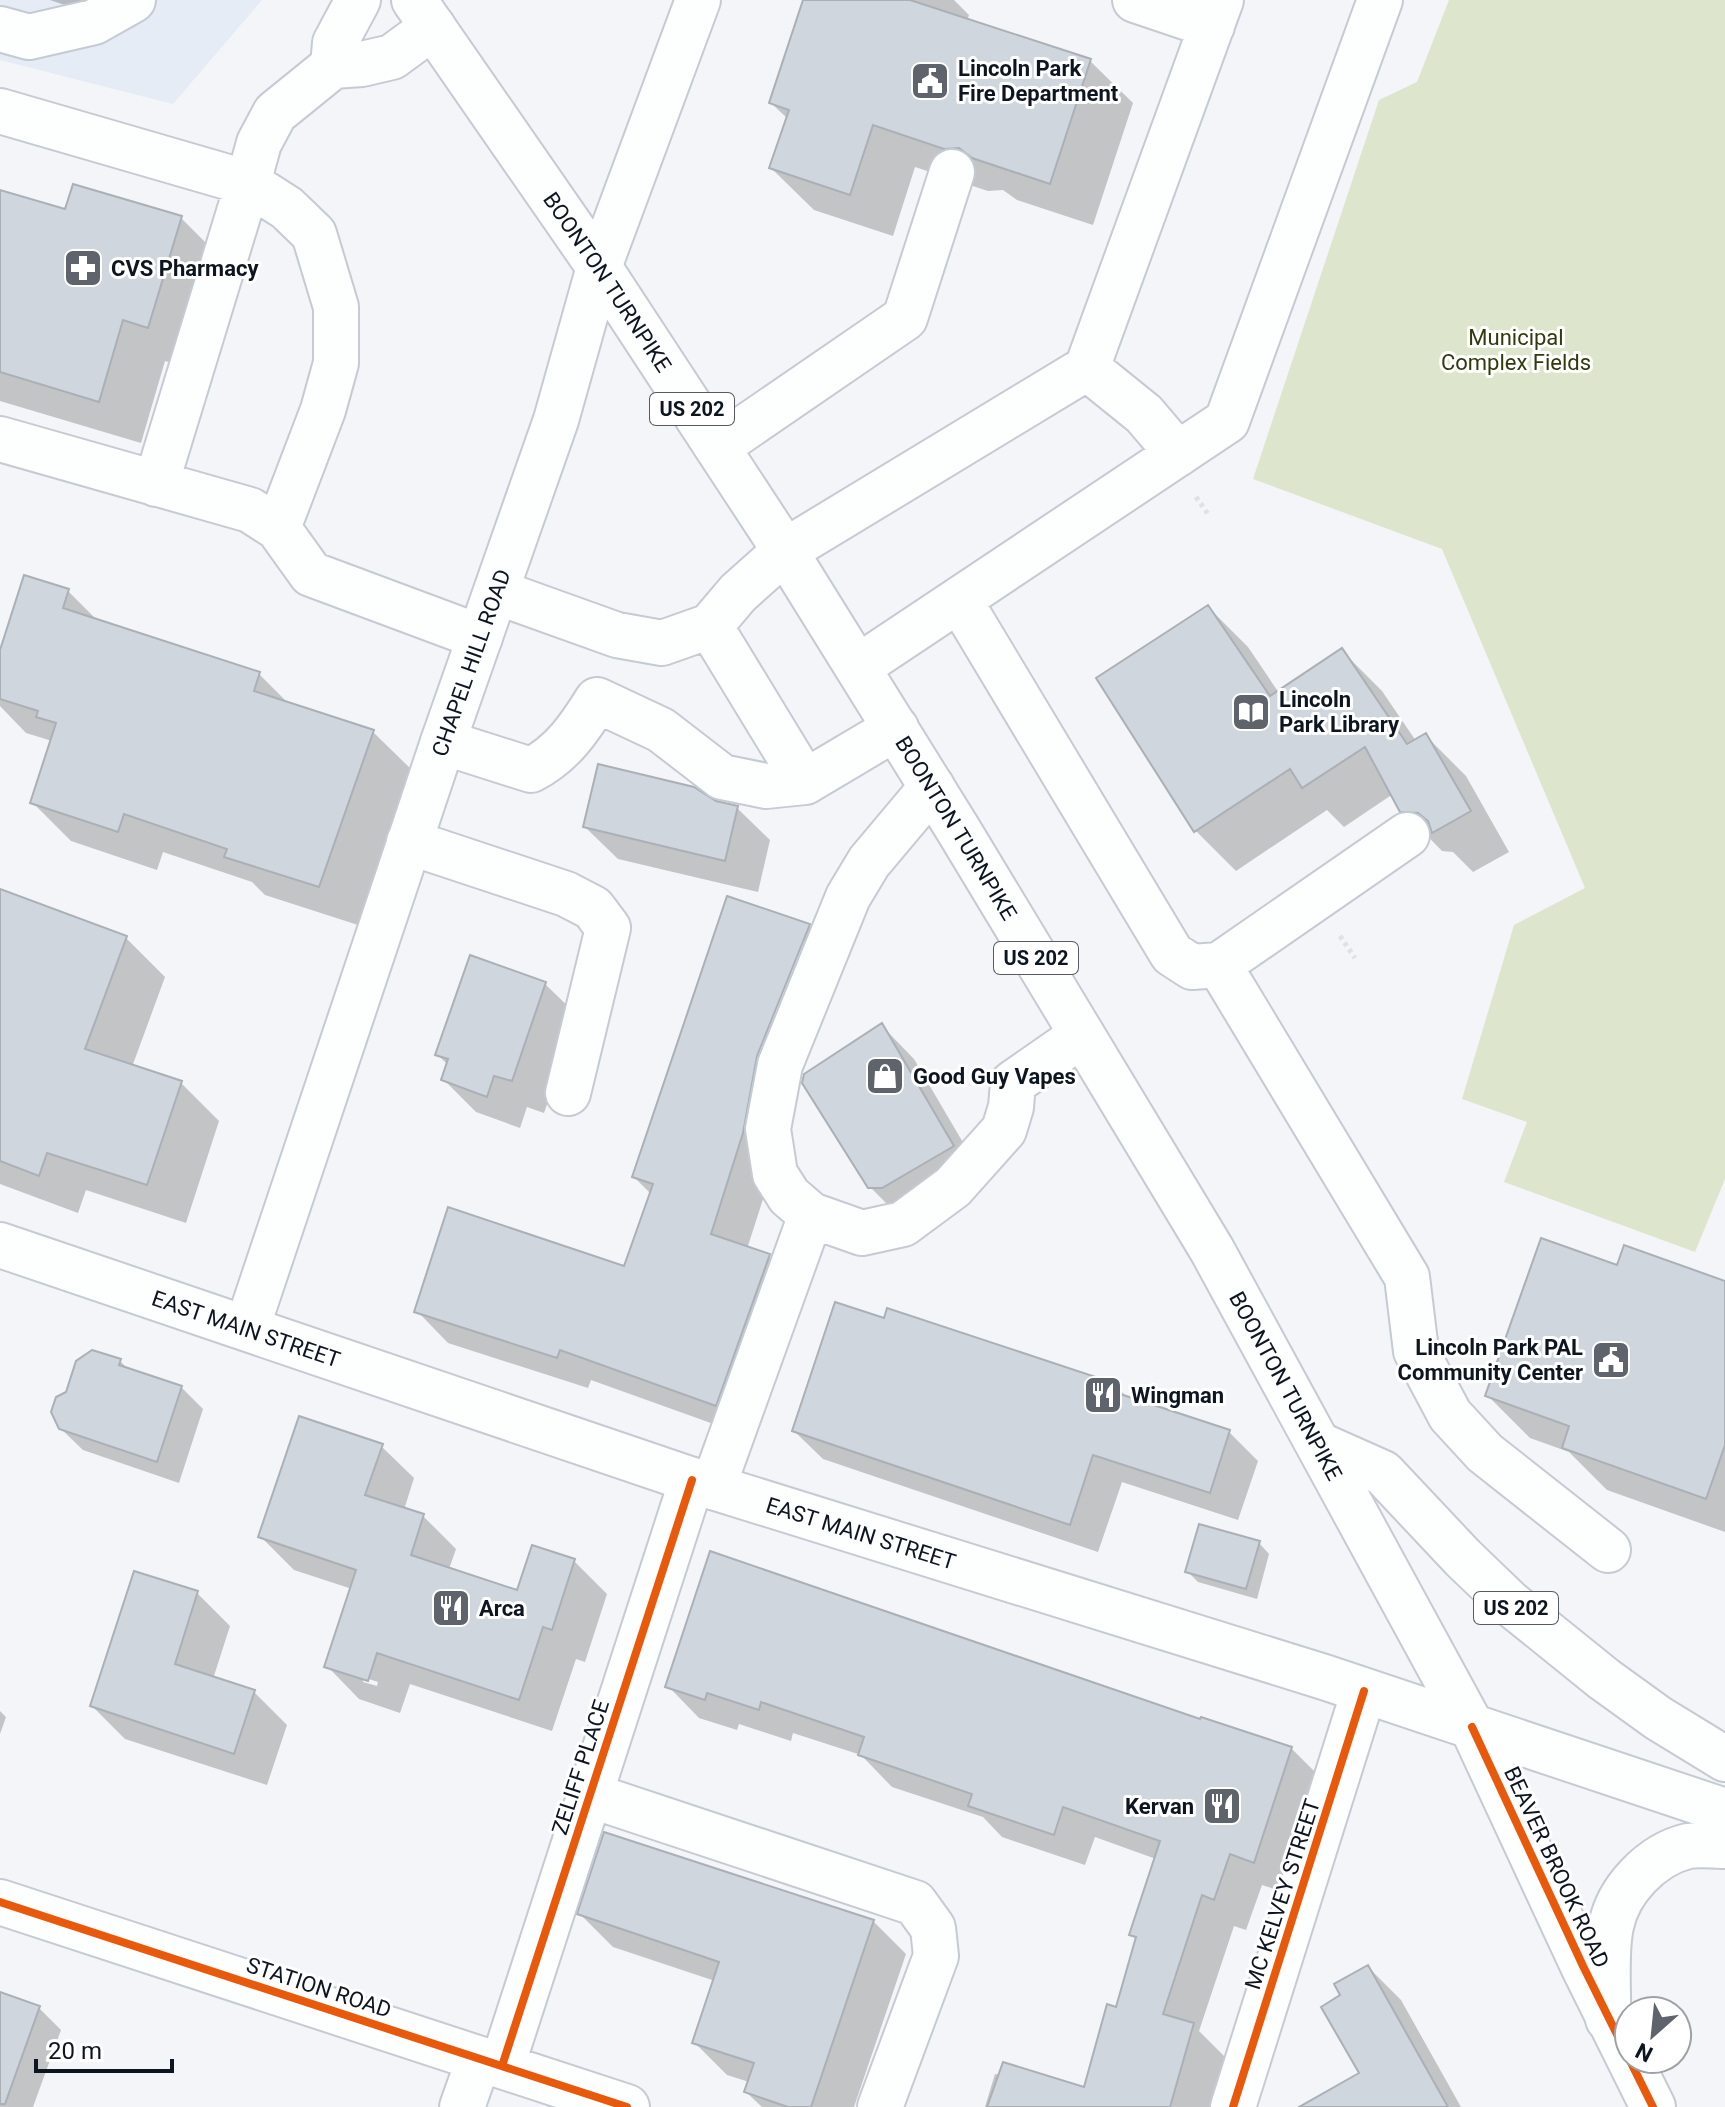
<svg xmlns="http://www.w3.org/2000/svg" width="1725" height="2107" viewBox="0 0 1725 2107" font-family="Roboto,sans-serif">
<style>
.built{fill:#e5ecf6}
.green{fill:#dee5cd}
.shadow{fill:#0003;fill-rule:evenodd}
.building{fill:#d0d6dd;stroke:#abb0b7;stroke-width:2}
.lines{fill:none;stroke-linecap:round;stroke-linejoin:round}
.minor-casing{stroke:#c5cbd2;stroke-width:48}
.major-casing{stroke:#c5cbd2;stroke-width:48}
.path{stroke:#e0e1e2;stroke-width:5;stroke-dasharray:4 4;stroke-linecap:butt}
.minor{stroke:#fdfefe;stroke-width:44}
.major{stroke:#fdfefe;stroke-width:44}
.cycleway-casing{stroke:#fff;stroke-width:13}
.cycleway{stroke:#e8590c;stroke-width:8}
.labels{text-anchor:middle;stroke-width:6;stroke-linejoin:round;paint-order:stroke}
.shield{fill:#fff;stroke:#565b63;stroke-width:2}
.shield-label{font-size:20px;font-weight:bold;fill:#0d1520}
.poi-label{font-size:22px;font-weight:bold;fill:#0d1520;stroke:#fff;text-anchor:start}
.street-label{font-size:22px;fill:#0d1520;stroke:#fff}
.park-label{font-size:22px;fill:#313a0d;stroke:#fff}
</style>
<rect width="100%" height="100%" fill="#f3f5f8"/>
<path class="built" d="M0,0H262L173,104L0,60Z"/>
<path class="green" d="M1449,0H1725V1179L1695,1252L1504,1182L1527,1122L1462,1099L1514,925L1585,888L1442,549L1253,479L1379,100L1417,82Z"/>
<path class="shadow" d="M50,0H140L108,20Z
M805,0H954L969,15L967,21L1090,61L1133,103L1093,225L1017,200L1003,190L988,191L915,167L893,236L814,210L771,168L788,119L771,103Z
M0,192L66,212L181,218L224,261L191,369L165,361L141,443L0,401Z
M68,591L99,622L259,674L290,705L373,732L412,770L358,925L265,895L252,882L163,852L157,870L71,841L32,802L52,741L26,733L0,706V656Z
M1208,607L1248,647L1279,693L1342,651L1382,691L1416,741L1426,736L1466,776L1509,852L1473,872L1453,852L1442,851L1402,810L1393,794L1344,827L1327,810L1236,871L1196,831Z
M716,803L737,808L770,840L758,892L618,859L585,827Z
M0,913L126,938L165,977L132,1067L180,1082L219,1121L186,1223L86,1190L78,1213L0,1184Z
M809,926L840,957L787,1088L774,1165L747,1249L768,1256L800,1287L747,1436L591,1380L588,1388L448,1343L417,1311L625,1268L651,1194L634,1177ZM801,941H805L755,1066L751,1064Z
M545,984L578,1016L544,1113L527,1107L520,1128L476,1112L443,1079L448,1065L438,1055Z
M882,1026L914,1059L985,1180L903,1220L870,1187Z
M1619,1268L1725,1283V1532L1607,1490L1569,1452L1530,1438L1487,1395Z
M120,1361L129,1370L181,1387L203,1409L179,1483L83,1450L60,1428Z
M1116,1386L1129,1399L1229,1432L1258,1461L1238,1520L1122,1482L1098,1552L823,1459L794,1431Z
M381,1446L414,1478L404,1510L423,1516L456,1549L449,1569L518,1592L574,1561L607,1594L585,1662L576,1659L552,1731L410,1684L400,1713L359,1699L327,1666L352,1589L294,1570L261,1537ZM363,1677L378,1682L377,1686L363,1682Z
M1259,1543L1269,1554L1257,1599L1198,1582L1187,1571Z
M197,1593L230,1626L213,1679L254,1692L287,1725L267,1785L125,1739L92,1706Z
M668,1686L1202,1722L1291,1748L1323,1780L1286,1893L1262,1885L1246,1930L1234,1926L1199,2031L1225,2057L1210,2107H985L995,2074L1085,2090L1117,2010L1137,1940L1131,1935L1156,1859L1095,1837L1085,1865L1002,1837L983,1817L892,1787L861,1755L793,1733L791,1741L739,1724L737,1730L699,1718Z
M0,1711L6,1717L0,1734Z
M580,1914L873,1921L906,1954L854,2107H762L746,2092L749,2082L727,2075L694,2042L715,1981L613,1947Z
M1368,1967L1401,2000L1461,2107H1303L1361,2074L1343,1996Z
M0,1994L39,2008L61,2030L33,2107H0Z"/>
<path class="building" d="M803,0H910L1091,59L1050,184L972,158L959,148L944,149L873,125L850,195L769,168L789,110L769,103Z
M73,184L182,216L148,328L123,320L99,402L0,372V190L65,209Z
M24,575L69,589L63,608L260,672L254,691L374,730L319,887L224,857L227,849L124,814L118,832L30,803L56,723L36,717L38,711L0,699V650Z
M1208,605L1270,696L1342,648L1407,744L1426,733L1471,811L1432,833L1428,821L1418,813L1400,812L1365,747L1302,788L1290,769L1194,832L1096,678Z
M598,764L694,787L716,801L738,806L725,861L583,827Z
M0,889L127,936L85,1049L182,1081L147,1185L47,1153L39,1176L0,1161Z
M727,896L810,924L757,1056L743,1133L711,1234L770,1254L716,1406L560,1350L557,1358L414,1312L448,1207L624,1266L653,1184L632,1177Z
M470,955L546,982L512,1081L494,1076L487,1097L441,1080L448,1059L435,1055Z
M882,1023L954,1146L882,1188H868L802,1083L804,1074Z
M1541,1238L1617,1265L1624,1245L1725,1281V1445L1706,1499L1562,1448L1569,1426L1485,1396Z
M835,1302L884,1318L887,1308L1117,1384L1114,1392L1230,1430L1210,1493L1093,1455L1070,1525L792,1431Z
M92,1350L121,1359L119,1365L182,1386L157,1462L59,1429L51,1412L56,1397L66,1392L76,1361Z
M299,1416L383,1444L365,1495L424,1514L411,1555L517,1590L532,1545L575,1559L552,1630L543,1627L519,1700L377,1653L368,1681L324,1667L356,1570L258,1537Z
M1199,1524L1260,1541L1246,1589L1185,1572Z
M710,1551L1200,1719L1201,1717L1292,1747L1254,1863L1230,1854L1214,1900L1202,1895L1163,2014L1194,2023L1170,2107H987L1003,2062L1084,2087L1107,2004L1116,2007L1136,1937L1129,1935L1160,1841L1063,1807L1054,1835L968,1806L972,1794L858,1755L864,1737L761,1702L759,1710L707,1693L705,1700L665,1687Z
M134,1571L198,1591L175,1664L255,1690L234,1754L90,1706Z
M604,1832L874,1920L811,2107H788L744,2092L754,2063L692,2043L719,1962L577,1914Z
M1368,1965L1448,2107H1299L1359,2073L1321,2007L1340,1995L1334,1984Z
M0,1992L40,2006L5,2104H0Z"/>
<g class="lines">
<defs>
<path id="minor" d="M1135,0L1212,26
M433,27L392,57L362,64L333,66L275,113L259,143L248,183L287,208L314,234L336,307V363L323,410L278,528L311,574L480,637
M0,29L29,37L94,22L133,0
M333,66L335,43L358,0
M0,111L248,183L156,484
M1087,368L1144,414L1178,454
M0,439L250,510L278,528
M717,447L905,318L952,172
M497,592L617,635L662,643L710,626L738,593L785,551L1087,368L1221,0
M960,601L1172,954L1192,967L1219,965L1407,1277L1416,1351L1450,1415L1485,1453L1608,1550
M710,626L805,782
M858,667L1227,421L1380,0
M443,742L531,770C562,754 579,729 597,700L661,730L722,777L766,786L805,782L896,728
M932,787L869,862L848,897L780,1065L768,1129L775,1174L789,1196L811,1215L862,1233L903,1224L953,1187L1004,1130L1011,1107L1013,1083L1082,1035
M409,842L566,894L593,908L608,928L568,1093
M1219,965L1407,835
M713,1487L811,1215
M1472,1727L1583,1966L1653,2107
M590,1795L915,1903L933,1928L936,1956L880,2107
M0,1902L627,2107
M502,2066L692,1480
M462,2107L479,2059
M1233,2107L1364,1691"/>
<g id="major">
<path id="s1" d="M414,0L599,267L785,551L959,831L1212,1250L1472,1727"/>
<path id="s2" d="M0,1245L713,1487L1324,1677L1725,1811"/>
<path id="s3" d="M247,1328L443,742L556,420L599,267L698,0"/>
<path d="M1320,1445L1383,1473L1463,1558L1511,1604L1604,1679L1658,1718L1725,1759"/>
<path d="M1608,2019C1609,1990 1605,1954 1611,1926C1618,1890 1651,1855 1688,1846C1699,1844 1713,1846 1725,1846"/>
</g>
</defs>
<use href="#minor" class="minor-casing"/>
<use href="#major" class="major-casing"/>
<path class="path" d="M1196,497L1208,514
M1340,936L1355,958"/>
<use href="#minor" class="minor"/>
<use href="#major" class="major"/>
<defs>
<path id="cycleway" d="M1472,1727L1583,1966L1653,2107
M0,1902L627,2107
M502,2066L692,1480
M1233,2107L1364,1691"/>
</defs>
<use href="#cycleway" class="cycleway-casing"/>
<use href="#cycleway" class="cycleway"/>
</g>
<defs>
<symbol id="civic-square" viewBox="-11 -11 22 22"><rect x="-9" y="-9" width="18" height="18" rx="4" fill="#5e636c" stroke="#fff"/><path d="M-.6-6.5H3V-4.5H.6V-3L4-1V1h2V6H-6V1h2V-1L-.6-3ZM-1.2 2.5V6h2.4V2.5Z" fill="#fff"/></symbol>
<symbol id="pharmacy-square" viewBox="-11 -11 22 22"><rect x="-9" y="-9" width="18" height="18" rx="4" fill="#5e636c" stroke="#fff"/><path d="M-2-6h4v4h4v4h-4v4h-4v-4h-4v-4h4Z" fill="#fff"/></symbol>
<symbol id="library-square" viewBox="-11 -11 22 22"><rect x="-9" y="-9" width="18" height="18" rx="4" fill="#5e636c" stroke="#fff"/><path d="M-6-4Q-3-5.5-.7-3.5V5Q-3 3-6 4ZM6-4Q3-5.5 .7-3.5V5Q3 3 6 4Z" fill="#fff"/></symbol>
<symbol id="shop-square" viewBox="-11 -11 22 22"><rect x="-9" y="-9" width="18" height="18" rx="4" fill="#5e636c" stroke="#fff"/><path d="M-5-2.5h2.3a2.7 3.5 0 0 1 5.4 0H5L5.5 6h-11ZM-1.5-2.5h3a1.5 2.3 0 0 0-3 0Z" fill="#fff"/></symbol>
<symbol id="restaurant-square" viewBox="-11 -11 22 22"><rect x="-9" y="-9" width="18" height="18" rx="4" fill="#5e636c" stroke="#fff"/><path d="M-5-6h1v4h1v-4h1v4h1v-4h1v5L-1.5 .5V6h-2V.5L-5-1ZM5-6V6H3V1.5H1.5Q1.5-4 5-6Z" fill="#fff"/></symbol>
</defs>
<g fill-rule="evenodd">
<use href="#civic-square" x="908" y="59" width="44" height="44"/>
<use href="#pharmacy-square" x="61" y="246" width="44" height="44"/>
<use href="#library-square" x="1229" y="690" width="44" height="44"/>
<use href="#shop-square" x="863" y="1054" width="44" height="44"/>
<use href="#civic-square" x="1589" y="1338" width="44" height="44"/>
<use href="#restaurant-square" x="1081" y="1373" width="44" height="44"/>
<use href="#restaurant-square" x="429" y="1586" width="44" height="44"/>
<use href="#restaurant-square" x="1200" y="1784" width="44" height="44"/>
</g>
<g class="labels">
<g class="shield">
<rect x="650" y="393" width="84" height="32" rx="6"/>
<rect x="994" y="942" width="84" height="32" rx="6"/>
<rect x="1474" y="1592" width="84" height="32" rx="6"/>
</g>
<g class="shield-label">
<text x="692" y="416">US 202</text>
<text x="1036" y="965">US 202</text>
<text x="1516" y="1615">US 202</text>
</g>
<g class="poi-label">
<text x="958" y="76">Lincoln Park<tspan x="958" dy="25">Fire Department</tspan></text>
<text x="111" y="276">CVS Pharmacy</text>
<text x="1279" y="707">Lincoln<tspan x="1279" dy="25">Park Library</tspan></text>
<text x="913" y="1084">Good Guy Vapes</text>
<text x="1583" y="1355" text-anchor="end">Lincoln Park PAL<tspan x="1583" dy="25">Community Center</tspan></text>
<text x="1131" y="1403">Wingman</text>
<text x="479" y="1616">Arca</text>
<text x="1194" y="1814" text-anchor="end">Kervan</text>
</g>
<g class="street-label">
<text dy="8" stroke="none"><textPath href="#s1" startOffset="342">BOONTON TURNPIKE</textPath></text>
<text dy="8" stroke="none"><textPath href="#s3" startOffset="702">CHAPEL HILL ROAD</textPath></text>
<text dy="8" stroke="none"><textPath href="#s1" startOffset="990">BOONTON TURNPIKE</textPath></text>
<text dy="8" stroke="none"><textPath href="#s2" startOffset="260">EAST MAIN STREET</textPath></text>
<text dy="8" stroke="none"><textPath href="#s1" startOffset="1638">BOONTON TURNPIKE</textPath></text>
<text dy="8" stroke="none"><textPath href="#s2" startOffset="908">EAST MAIN STREET</textPath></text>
<text transform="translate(580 1767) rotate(-72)" y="8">ZELIFF PLACE</text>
<text transform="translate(1557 1867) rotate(65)" y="8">BEAVER BROOK ROAD</text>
<text transform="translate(1282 1894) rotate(-72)" y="8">MC KELVEY STREET</text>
<text transform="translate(319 1987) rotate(18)" y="8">STATION ROAD</text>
</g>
<g class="park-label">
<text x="1516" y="345">Municipal<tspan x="1516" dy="25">Complex Fields</tspan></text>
</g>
</g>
<g transform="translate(1653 2035) rotate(207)"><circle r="38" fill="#ffffff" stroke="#9ea1a6" stroke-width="2"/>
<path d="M0-6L14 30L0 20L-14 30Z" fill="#5e636c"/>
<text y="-12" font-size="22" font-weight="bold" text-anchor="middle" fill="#0d1520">N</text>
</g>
<path d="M36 2059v12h136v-12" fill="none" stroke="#0d1520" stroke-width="4"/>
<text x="48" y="2059" font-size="24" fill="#0d1520" stroke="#ffffff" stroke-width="6" paint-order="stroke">20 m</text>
</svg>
